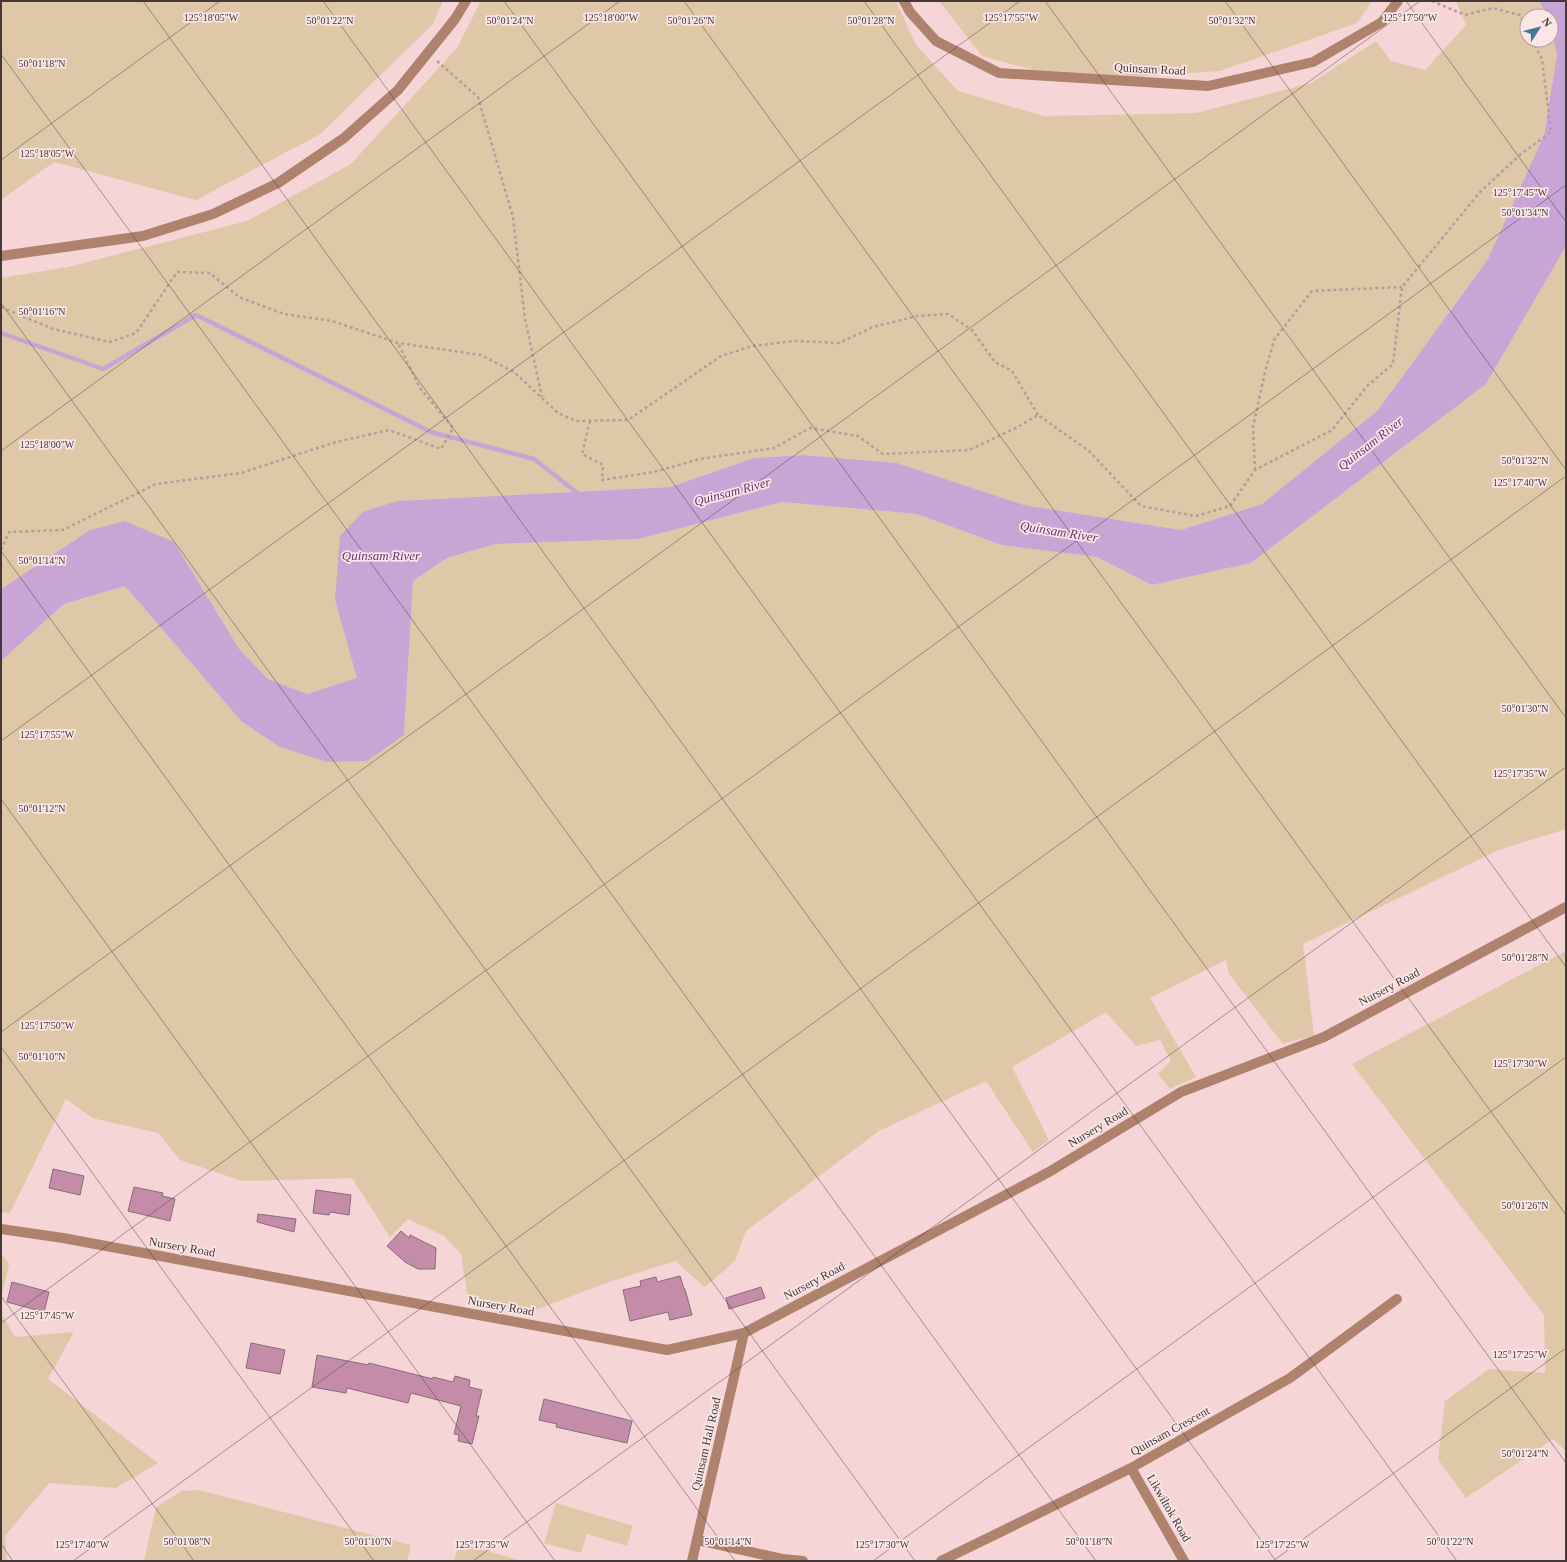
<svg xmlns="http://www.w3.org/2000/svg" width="1567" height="1562" viewBox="0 0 1567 1562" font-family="'Times New Roman',serif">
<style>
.green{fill:#dfc8a8}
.water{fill:#c9a5d6}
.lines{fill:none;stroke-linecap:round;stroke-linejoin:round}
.stream{stroke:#c9a5d6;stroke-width:4.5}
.building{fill:#c58caa;stroke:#866c79}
.path{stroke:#b69c9d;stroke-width:2.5;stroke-dasharray:3 3;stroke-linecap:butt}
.minor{stroke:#ae826d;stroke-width:10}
.ticks{fill:none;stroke:#453838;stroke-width:1;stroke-opacity:0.45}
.labels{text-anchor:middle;stroke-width:3.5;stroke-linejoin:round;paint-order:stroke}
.street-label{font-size:12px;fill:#453838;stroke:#fae6e6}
.water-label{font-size:13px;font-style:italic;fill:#633774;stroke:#fae6e6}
.ticks-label{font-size:10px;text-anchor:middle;fill:#453838;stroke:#fae6e6;stroke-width:3.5;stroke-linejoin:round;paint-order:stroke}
</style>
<rect width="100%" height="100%" fill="#f6d5d6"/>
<path class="green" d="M1,1H443L433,24L319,135L196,200L54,162L1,200Z
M481,1H896L916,45L958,91L1044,116L1196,113L1311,83L1376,41L1391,61L1425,70L1466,25L1456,1H1539L1548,16H1527V40H1551V30L1557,54L1544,135L1488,259L1378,410L1262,504L1181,530L1024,505L897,463L803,455L754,458L670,487L397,501L335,600L358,678L307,694L268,679L240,650L174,542L90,530L1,589V278L68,267L247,221L351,164L457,48Z
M939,1H1372L1357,23L1220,71L1074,81L982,56Z
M1566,246V829L1499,850L1303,944L1314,1035L1283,1044L1229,974L1226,960L1150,998L1196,1077L1170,1089L1158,1074L1171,1061L1160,1040L1136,1046L1106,1012L1012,1067L1049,1140L1033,1152L986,1081L879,1131L746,1231L735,1261L705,1287L675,1261L603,1284L528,1313L468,1298L461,1254L444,1236L408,1219L390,1237L352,1178L242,1181L180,1160L158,1133L92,1118L66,1099L10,1213L1,1212V661L64,604L125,586L241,721L404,735L413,581L447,558L496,544L638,539L782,502L917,514L1001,545L1097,557L1152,585L1251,563L1486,384Z
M1566,951V1451L1553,1439L1466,1498L1438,1459L1445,1401L1489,1369L1545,1373L1544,1315L1352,1064Z
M1,1253L9,1264L1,1298Z
M1,1313L15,1337L74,1332L48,1379L158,1463L116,1488L49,1483L5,1536L7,1561H1Z
M199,1490L411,1545L407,1561H144L156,1507L182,1491Z
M556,1503L633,1526L627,1546L587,1534L581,1553L544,1543Z
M459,1543L522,1561H454Z"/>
<path class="water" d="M1539,1H1566V246L1486,384L1251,563L1152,585L1097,557L1001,545L917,514L782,502L638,539L496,544L447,558L413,581L404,735L367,761L327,762L280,747L241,721L125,586L64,604L1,661V589L90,530L125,521L174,542L240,650L268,679L307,694L357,678L335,600L340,536L363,512L397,501L670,487L754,458L803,455L897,463L1024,505L1181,530L1262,504L1378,410L1488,259L1544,135L1557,54L1551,30V16H1548Z"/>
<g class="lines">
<path class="stream" d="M1,333L103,369L196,315L431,432L534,459L576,492"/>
</g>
<path class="building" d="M53,1169L84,1176L80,1195L49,1188Z
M134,1187L163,1193L162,1196L175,1199L170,1221L128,1211Z
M316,1190L351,1195L349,1215L330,1212L329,1215L313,1213Z
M258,1214L296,1219L294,1232L257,1222Z
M401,1231L409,1238L410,1235L436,1248L435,1269H418L405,1262L387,1246Z
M680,1276L684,1289H685L692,1315L670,1320L668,1312L630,1321L623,1290L641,1286L640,1281L656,1277L657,1282Z
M12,1282L49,1292L44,1312L7,1302Z
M761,1287L765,1298L729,1309L726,1298Z
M251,1343L285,1350L280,1374L246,1368Z
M317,1355L368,1365L369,1363L433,1379V1377L453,1382L455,1376L470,1380L469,1387L482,1390L476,1416H479L472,1444L458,1441L459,1435L454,1434L461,1406L411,1393L408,1403L347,1388L346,1393L312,1387Z
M544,1399L632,1421L627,1443L556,1427L557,1424L539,1420Z"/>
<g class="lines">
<path class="path" d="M1432,1L1465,15L1493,8L1520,15L1527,29
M437,61L478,97L513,217L525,319L542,397
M1,307L53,329L110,342L136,333L177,272L210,273L239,297L284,314L332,321L398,343L481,355L514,372L558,413L576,421L628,420L721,356L752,346L794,341L839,343L873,327L917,316L948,314L972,330L995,362L1012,371L1038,415
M590,421L582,454L603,465L602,480L654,472L700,459L774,448L810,428L858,436L883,454L969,450L1016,428L1038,415L1089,451L1141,506L1196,516L1230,506L1255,470L1332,430L1367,386L1393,364L1402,287L1481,191L1521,154L1551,132L1542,59L1532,40
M1255,470L1253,427L1265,372L1274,340L1312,291L1402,287
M1,550L9,532L63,530L156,484L241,473L336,442L389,430L441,449L453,428L420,388L398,343"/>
<path class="minor" d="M904,1L910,12L936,41L999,73L1208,86L1313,62L1382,22L1398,1
M1,256L143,236L213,214L278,183L344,138L398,90L455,19L466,1
M1,1229L63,1238L667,1350L744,1333L1049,1172L1181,1092L1324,1037L1566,907
M1131,1468L1184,1561
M698,1540L782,1559L803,1561
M692,1561L744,1333
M941,1561L1131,1468L1290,1378L1397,1299"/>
</g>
<path class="ticks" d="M143,1L1276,1561M323,1L1457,1561M504,1L1566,1463M684,1L1566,1215M864,1L1566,967M1045,1L1566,718M1225,1L1566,470M1406,1L1566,222M1,54L1096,1561M1,160L220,1M1,303L915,1561M1,451L620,1M1,551L735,1561M1,741L1020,1M1,799L555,1561M1,1032L1420,1M1,1047L374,1561M1,1296L194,1561M1,1323L1566,185M1,1544L13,1561M73,1561L1566,476M473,1561L1566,767M873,1561L1566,1057M1273,1561L1566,1348"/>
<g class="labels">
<g class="street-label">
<text transform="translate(1150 69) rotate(3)" y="4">Quinsam Road</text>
<text transform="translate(1389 987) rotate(-28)" y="4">Nursery Road</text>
<text transform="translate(1098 1127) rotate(-31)" y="4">Nursery Road</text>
<text transform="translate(182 1247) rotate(10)" y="4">Nursery Road</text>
<text transform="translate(814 1281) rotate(-28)" y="4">Nursery Road</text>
<text transform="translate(501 1306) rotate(10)" y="4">Nursery Road</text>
<text transform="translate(1170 1431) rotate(-29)" y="4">Quinsam Crescent</text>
<text transform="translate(706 1444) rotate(-77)" y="4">Quinsam Hall Road</text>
<text transform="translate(1169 1508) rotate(60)" y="4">Likwiltok Road</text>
</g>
<g class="water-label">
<text transform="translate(1370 443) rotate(-38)" y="5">Quinsam River</text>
<text transform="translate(732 491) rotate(-15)" y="5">Quinsam River</text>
<text transform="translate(1059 531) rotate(9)" y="5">Quinsam River</text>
<text x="381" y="560">Quinsam River</text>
</g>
</g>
<g class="ticks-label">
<text x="611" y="21">125°18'00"W</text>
<text x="211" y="21">125°18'05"W</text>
<text x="1011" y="21">125°17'55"W</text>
<text x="1410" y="21">125°17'50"W</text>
<text x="330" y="24">50°01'22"N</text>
<text x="510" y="24">50°01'24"N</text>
<text x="691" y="24">50°01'26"N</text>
<text x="871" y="24">50°01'28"N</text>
<text x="1232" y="24">50°01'32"N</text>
<text x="42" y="67">50°01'18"N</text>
<text x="47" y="157">125°18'05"W</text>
<text x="1520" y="196">125°17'45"W</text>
<text x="1525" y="216">50°01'34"N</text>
<text x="42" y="315">50°01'16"N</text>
<text x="47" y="448">125°18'00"W</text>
<text x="1525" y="464">50°01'32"N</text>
<text x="1520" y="486">125°17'40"W</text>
<text x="42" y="564">50°01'14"N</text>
<text x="1525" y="712">50°01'30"N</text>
<text x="47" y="738">125°17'55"W</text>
<text x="1520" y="777">125°17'35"W</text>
<text x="42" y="812">50°01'12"N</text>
<text x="1525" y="961">50°01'28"N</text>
<text x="47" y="1029">125°17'50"W</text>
<text x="42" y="1060">50°01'10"N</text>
<text x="1520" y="1067">125°17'30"W</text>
<text x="1525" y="1209">50°01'26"N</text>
<text x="47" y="1319">125°17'45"W</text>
<text x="1520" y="1358">125°17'25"W</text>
<text x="1525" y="1457">50°01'24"N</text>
<text x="187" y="1545">50°01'08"N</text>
<text x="368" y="1545">50°01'10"N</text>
<text x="728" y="1545">50°01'14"N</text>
<text x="1089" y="1545">50°01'18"N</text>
<text x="1450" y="1545">50°01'22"N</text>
<text x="82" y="1548">125°17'40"W</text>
<text x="482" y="1548">125°17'35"W</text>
<text x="882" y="1548">125°17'30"W</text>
<text x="1282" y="1548">125°17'25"W</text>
</g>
<rect width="1567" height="1562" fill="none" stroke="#453838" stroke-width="4"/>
<g transform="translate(1539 28) rotate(54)"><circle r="19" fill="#fae6e6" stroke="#b2a0a0"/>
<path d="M0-3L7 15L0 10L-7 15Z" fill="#407b93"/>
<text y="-6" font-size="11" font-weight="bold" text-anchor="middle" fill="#453838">N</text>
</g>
</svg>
